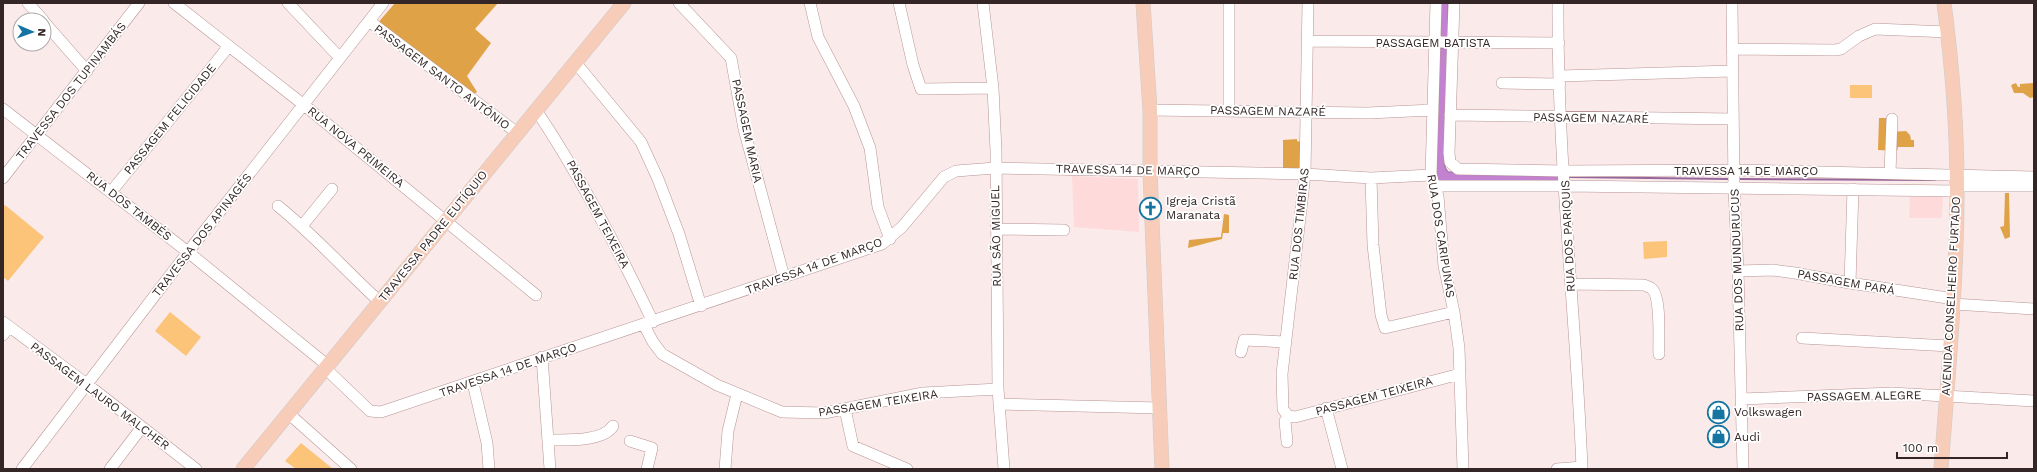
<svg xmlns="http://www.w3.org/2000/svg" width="2037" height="472" viewBox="0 0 2037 472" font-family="'Work Sans',sans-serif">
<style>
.built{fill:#ffdada}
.green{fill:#fbc479}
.forest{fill:#e0a246}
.water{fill:#c282cf;stroke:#97669c}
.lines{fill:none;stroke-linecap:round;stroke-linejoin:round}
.stream{stroke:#97669c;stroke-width:2}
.minor-casing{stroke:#b79495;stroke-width:12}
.major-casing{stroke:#cecbcb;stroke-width:15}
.minor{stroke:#fff;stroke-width:11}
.major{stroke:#f7ccb8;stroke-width:14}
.labels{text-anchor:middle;stroke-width:3.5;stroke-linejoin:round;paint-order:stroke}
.street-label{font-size:12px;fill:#342626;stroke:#fff}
.poi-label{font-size:12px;fill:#342626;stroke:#fff;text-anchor:start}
</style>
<rect width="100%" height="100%" fill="#faeaea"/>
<path class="built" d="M1072,176L1138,179L1139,232L1074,227Z
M1926,192H1943L1942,218H1909L1910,197H1925Z"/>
<path class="green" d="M1850,85H1872V98H1850Z
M5,205L44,237L8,281L3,277V207Z
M1667,241V257L1644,259L1643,242Z
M170,312L201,337L186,356L155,331Z
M301,443L333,469H296L285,461Z"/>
<path class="forest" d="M395,3H498L475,29L491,43L467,76L477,92L473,95L376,25Z
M2016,83L2018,87H2020V84L2034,83V97L2030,98L2023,93H2014L2011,85Z
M1879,118H1891V132L1906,131L1910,135L1911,140H1914V147H1898L1897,151L1878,150Z
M1297,139V141L1301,142L1300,169H1283V140Z
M2005,193H2009L2010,237L2005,239L2000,227L2004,226Z
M1224,214L1229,215V233H1223L1222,239L1188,248L1189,240L1221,237Z"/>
<path class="water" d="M1439,3H1448V39H1439Z
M1438,48H1448L1445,167L1448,172L1558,174L1559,181L1438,183L1435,167Z"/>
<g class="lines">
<path class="stream" d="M1568,177L1729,179
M1738,179L1935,180"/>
<defs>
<path id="minor" d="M28,3L43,20
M174,3L304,105L536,295
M288,3L340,58
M679,3L731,58L744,129L784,277
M810,3L818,37L854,106L870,148L878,207L890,239
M899,3L913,65L921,89L993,88
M983,3L993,88L996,151L998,389L1004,469
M1229,3V110
M1436,3L1431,175L1438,196L1444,266L1454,312L1459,348L1463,469
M1454,3L1449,153L1450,162L1458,169L1564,171L1734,170L2034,177
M1558,3C1557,159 1576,314 1582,469
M1732,3L1734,189L1738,271L1743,469
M369,21L516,132
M44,22L87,71
M1307,41L1559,43
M1732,49L1835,50L1841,49L1859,36L1875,29L1948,32
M575,62L641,142L658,179L679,234L701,306
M1560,76L1732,71
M1502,83L1560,84
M3,109L188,252L327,365
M536,110C581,177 618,249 653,322
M1150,110L1368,113L1433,110
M1450,115L1733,119
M1890,173L1892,119
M3,178L139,3
M1371,178L1373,245L1381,315L1385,328L1454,312
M1435,186H1565L1957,191
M1957,186H2034
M111,192L229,46
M278,206C315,236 345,270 380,302
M302,226L332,189
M997,229L1064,230
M1738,271L1773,270L1795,273L1850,283L1954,299
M1850,283L1853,189
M1571,284L1644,285L1651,288C1662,296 1658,340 1659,354
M1953,304L2034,309
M3,322L88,385L196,469
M644,325L653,342L662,354L717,385L782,412L824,413L923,393L998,389
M3,335L9,327
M1802,338L1950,346
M1241,352L1244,340L1285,342
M542,357L550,469
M325,368L370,411L381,412L882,244L902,227L944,177L956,171L995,168L1305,174L1371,178L1431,175
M473,383L487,443L489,469
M1741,399L1892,393L2034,401
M999,404L1160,408
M1326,408L1342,469
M845,409L853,446L907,469
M288,413L351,469
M1288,416L1295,417L1460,374
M549,440C565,440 603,442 613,426
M630,441L652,448L647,469
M1287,442L1285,421L1288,416L1283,409L1282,374L1305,174L1308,3
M22,469L188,252L383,3
M110,469L142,427
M725,469L728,431L737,394
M1557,469L1582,467"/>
<path id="major" d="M1143,3L1150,110V171L1162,469
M243,469L624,3
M1941,469C1948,375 1957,281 1957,187C1957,126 1952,64 1944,3"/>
</defs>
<use href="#minor" class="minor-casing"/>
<use href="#major" class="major-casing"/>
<use href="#minor" class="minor"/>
<use href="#major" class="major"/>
</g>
<defs>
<symbol id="church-ring" viewBox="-11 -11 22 22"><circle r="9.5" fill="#fff" stroke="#1475a2" stroke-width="1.5"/><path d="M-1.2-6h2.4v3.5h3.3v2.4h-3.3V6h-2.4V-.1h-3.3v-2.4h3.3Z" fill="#1475a2"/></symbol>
<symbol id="shop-ring" viewBox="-11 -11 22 22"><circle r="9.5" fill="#fff" stroke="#1475a2" stroke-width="1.5"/><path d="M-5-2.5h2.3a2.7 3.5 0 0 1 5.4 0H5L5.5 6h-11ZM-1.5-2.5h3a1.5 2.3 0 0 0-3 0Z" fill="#1475a2"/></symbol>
</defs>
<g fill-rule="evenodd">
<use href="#church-ring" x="1138" y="196" width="25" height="25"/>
<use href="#shop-ring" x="1706" y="400" width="25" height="25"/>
<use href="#shop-ring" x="1706" y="424" width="25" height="25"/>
</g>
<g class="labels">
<g class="street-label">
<text x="1433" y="47">PASSAGEM BATISTA</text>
<text transform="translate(442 77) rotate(37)" y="4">PASSAGEM SANTO ANTÔNIO</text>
<text transform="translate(71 91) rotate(-52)" y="4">TRAVESSA DOS TUPINAMBÁS</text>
<text transform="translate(1268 111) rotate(1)" y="4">PASSAGEM NAZARÉ</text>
<text transform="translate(1591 118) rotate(1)" y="4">PASSAGEM NAZARÉ</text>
<text transform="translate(170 119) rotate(-51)" y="4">PASSAGEM FELICIDADE</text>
<text transform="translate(747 131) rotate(78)" y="4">PASSAGEM MARIA</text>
<text transform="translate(356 147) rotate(39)" y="4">RUA NOVA PRIMEIRA</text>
<text transform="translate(1128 170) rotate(1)" y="4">TRAVESSA 14 DE MARÇO</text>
<text x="1746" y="175">TRAVESSA 14 DE MARÇO</text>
<text transform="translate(129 206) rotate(38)" y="4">RUA DOS TAMBÉS</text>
<text transform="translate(598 214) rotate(62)" y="4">PASSAGEM TEIXEIRA</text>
<text transform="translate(1299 224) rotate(-84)" y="4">RUA DOS TIMBIRAS</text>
<text transform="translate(202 235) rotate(-52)" y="4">TRAVESSA DOS APINAGÉS</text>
<text transform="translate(433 236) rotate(-51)" y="4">TRAVESSA PADRE EUTÍQUIO</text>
<text transform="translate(996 236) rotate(-91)" y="4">RUA SÃO MIGUEL</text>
<text transform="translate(1441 236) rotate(81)" y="4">RUA DOS CARIPUNAS</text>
<text transform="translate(1568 236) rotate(-93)" y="4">RUA DOS PARIQUIS</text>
<text transform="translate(1737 260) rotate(-92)" y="4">RUA DOS MUNDURUCUS</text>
<text transform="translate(814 266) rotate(-20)" y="4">TRAVESSA 14 DE MARÇO</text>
<text transform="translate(1846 282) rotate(10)" y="4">PASSAGEM PARÁ</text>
<text transform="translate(1951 296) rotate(-87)" y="4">AVENIDA CONSELHEIRO FURTADO</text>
<text transform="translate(508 370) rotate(-19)" y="4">TRAVESSA 14 DE MARÇO</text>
<text transform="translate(100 396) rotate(37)" y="4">PASSAGEM LAURO MALCHER</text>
<text transform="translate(1374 396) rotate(-15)" y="4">PASSAGEM TEIXEIRA</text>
<text transform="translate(1864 396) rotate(-1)" y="4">PASSAGEM ALEGRE</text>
<text transform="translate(878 403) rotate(-9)" y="4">PASSAGEM TEIXEIRA</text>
</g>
<g class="poi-label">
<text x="1166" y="205">Igreja Cristã<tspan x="1166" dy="14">Maranata</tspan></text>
<text x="1734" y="416">Volkswagen</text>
<text x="1734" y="441">Audi</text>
</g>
</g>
<rect width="2037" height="472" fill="none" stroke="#342626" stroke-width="8"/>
<g transform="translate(32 32) rotate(92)"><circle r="19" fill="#ffffff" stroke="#aea8a8"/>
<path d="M0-3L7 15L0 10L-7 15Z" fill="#1475a2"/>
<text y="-6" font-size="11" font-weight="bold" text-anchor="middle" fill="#342626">N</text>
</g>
<path d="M1897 452v6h110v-6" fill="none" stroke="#342626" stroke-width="2"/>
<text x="1903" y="452" font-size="12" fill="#342626" stroke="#ffffff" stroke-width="3" paint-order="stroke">100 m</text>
</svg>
